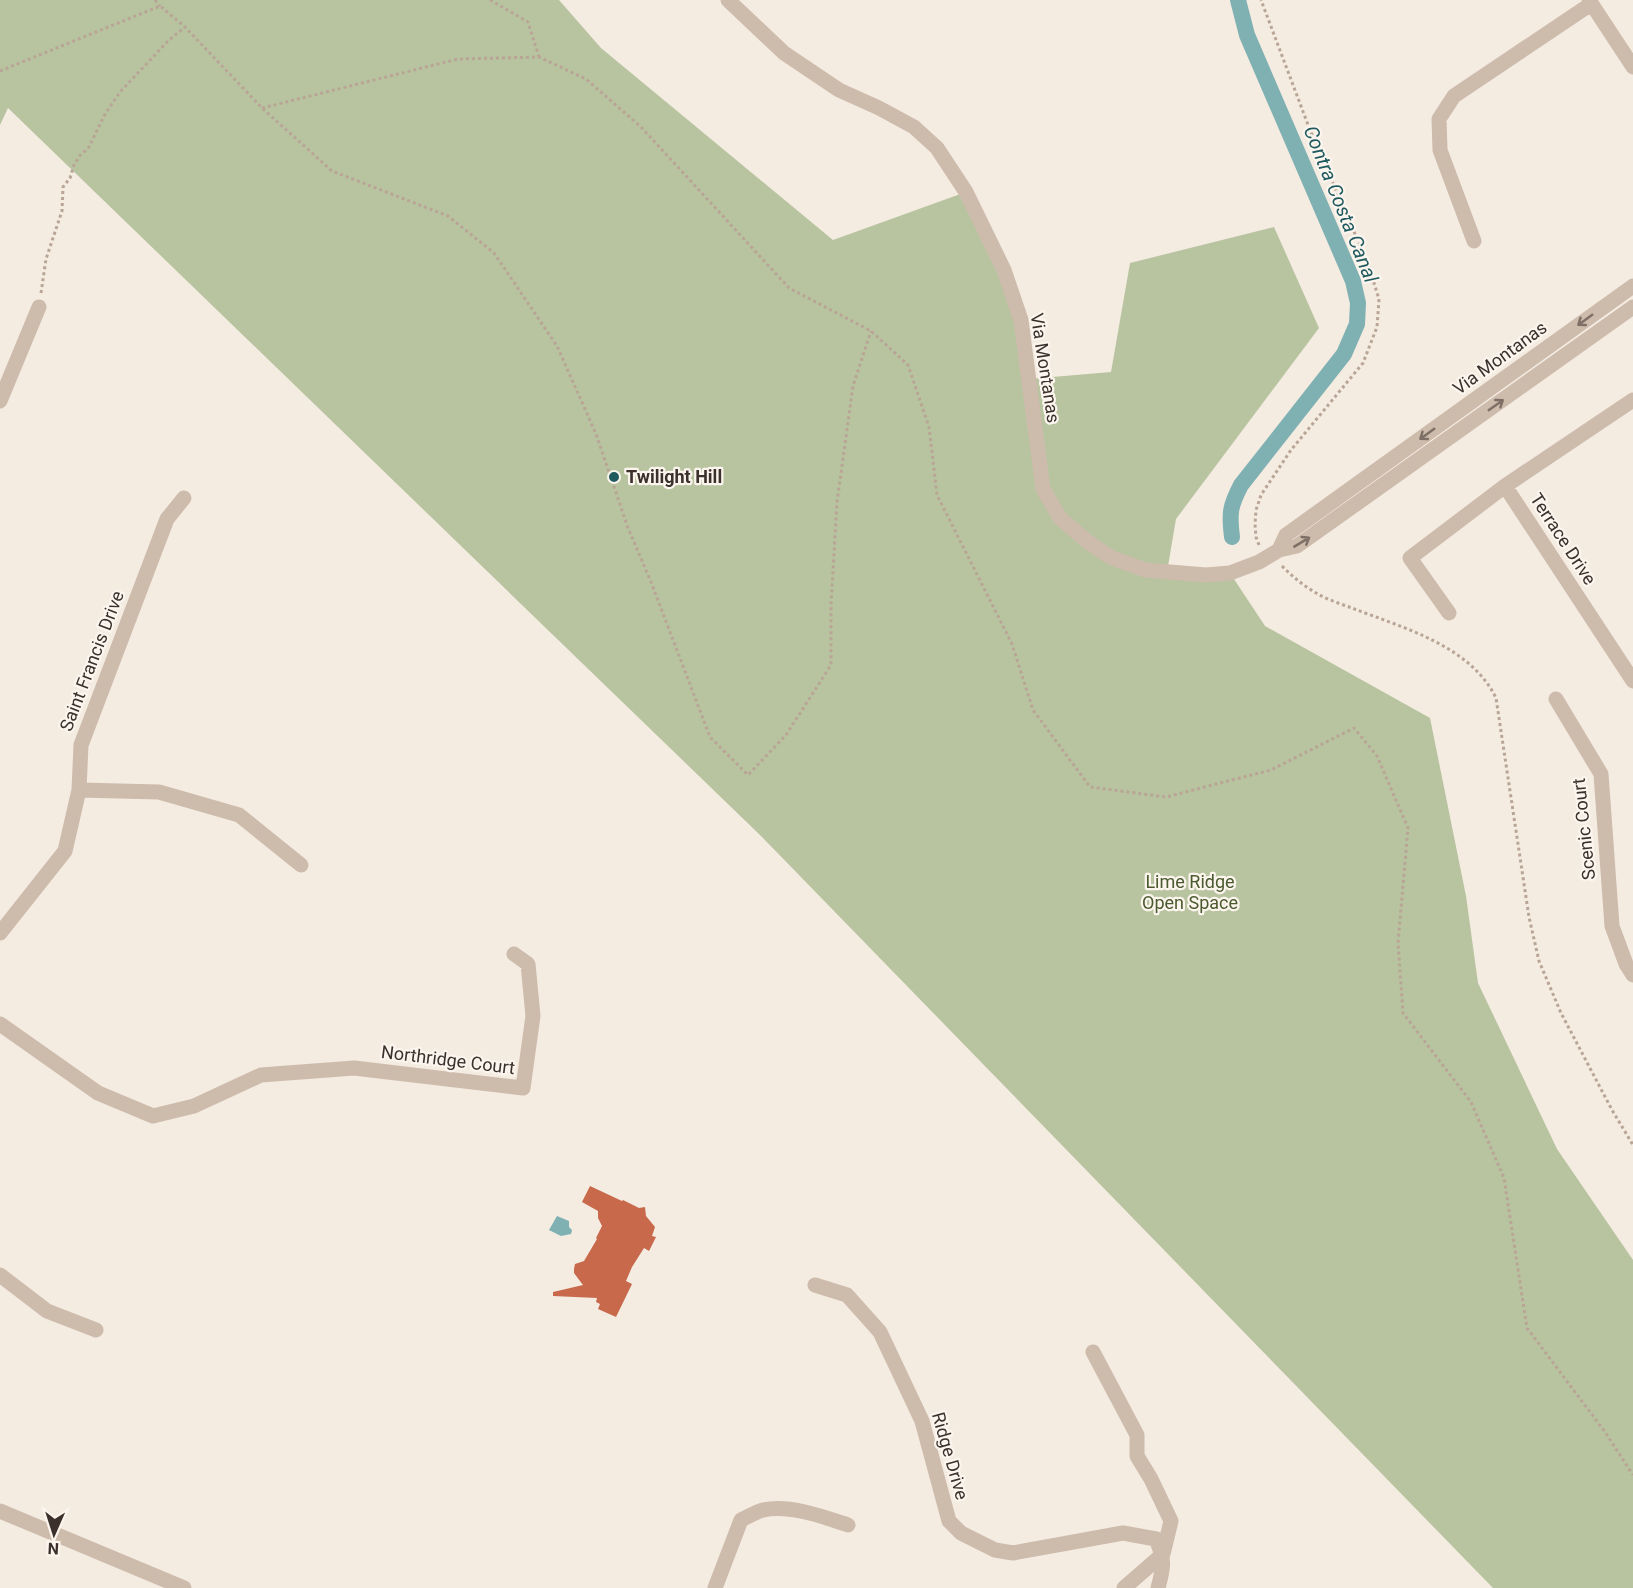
<svg xmlns="http://www.w3.org/2000/svg" width="1633" height="1588" viewBox="0 0 1633 1588" font-family="Roboto,sans-serif">
<style>
.green{fill:#b8c4a0}
.water{fill:#7fb0b2}
.lines{fill:none;stroke-linecap:round;stroke-linejoin:round}
.canal{stroke:#7fb0b2;stroke-width:16}
.building{fill:#c8694b}
.path{stroke:#b9a596;stroke-width:3;stroke-dasharray:3 3;stroke-linecap:butt}
.minor{stroke:#cdbbac;stroke-width:15}
.oneway{stroke:#7d6f65}
.poi-dot{fill:#1f5a5e;stroke:#fbf5ee;stroke-width:2}
.labels{text-anchor:middle;stroke-width:4.5;stroke-linejoin:round;paint-order:stroke}
.street-label{font-size:18px;fill:#3b302b;stroke:#fbf5ee}
.poi-label{font-size:18px;font-weight:bold;fill:#3b302b;stroke:#fbf5ee;text-anchor:start}
.park-label{font-size:18px;fill:#4a5a2e;stroke:#fbf5ee}
.water-label{font-size:20px;font-style:italic;fill:#1f5a5e;stroke:#fbf5ee}
</style>
<rect width="100%" height="100%" fill="#f4ebe1"/>
<path class="green" d="M0,0H559L601,48L833,240L966,192L1004,270L1029,379L1111,372L1130,263L1274,227L1319,328L1176,519L1167,572L1230,573L1265,626L1430,718L1466,896L1478,983L1557,1149L1633,1260V1588H1493L760,835L8,108L0,125Z"/>
<path class="water" d="M557,1216L569,1221V1227L572,1230L571,1234L561,1236L549,1230Z"/>
<g class="lines">
<path class="canal" d="M1232,537C1229,513 1230,506 1241,485L1344,354L1357,324L1358,303L1353,281L1247,35L1238,0"/>
</g>
<path class="building" d="M590,1186L622,1201L623,1200L639,1208L645,1207L646,1216L655,1227L652,1236L656,1237L649,1251L644,1248L632,1267L626,1281L632,1284L616,1317L598,1309L600,1304L596,1302L597,1298L553,1296V1292L583,1285L574,1273V1269L575,1264L584,1261L597,1239L596,1238L602,1226L598,1218V1211L582,1202Z"/>
<g class="lines">
<path class="path" d="M155,0L160,6
M490,0L528,22L539,57
M0,71L160,6L185,27L262,108L332,171L448,216L494,253L557,346L596,434L628,528L651,582L710,737L748,775L786,735L831,665V605L837,502L853,386L871,331
M262,108L458,59L539,57L586,79L641,127L789,288L871,331L908,365L929,427L937,495L1012,644L1033,710L1090,787L1166,797L1271,770L1354,728L1377,756L1408,828L1398,943L1403,1013L1471,1102L1504,1178L1527,1328L1605,1432L1633,1475
M41,293L46,259L62,211L63,187L70,178L74,165L81,154L88,149L105,114L120,92L168,41L185,27
M1259,545L1256,537L1255,524L1256,510L1261,495L1291,450L1363,363L1377,327L1379,299L1368,264L1310,130L1261,0
M1282,566C1293,577 1305,587 1318,594C1328,600 1341,604 1352,608C1403,628 1470,645 1496,698L1529,917L1539,961L1561,1013L1612,1110L1633,1145"/>
<path class="minor" d="M728,0L784,53L839,90L879,108L914,127L937,148L966,192L1004,270L1021,320L1043,489L1060,518L1088,542L1110,557L1145,570L1206,575L1230,573L1259,562L1279,550
M1589,0L1633,67
M1474,241L1440,150L1439,119L1454,96L1591,4
M1633,286L1286,535L1279,550L1297,546L1633,307
M0,401L39,307
M1505,486L1633,681
M1449,613L1410,558L1505,486L1633,400
M1556,699L1601,774L1612,926L1626,964L1633,975
M79,790L159,792L239,815L301,865
M0,933L65,851L79,790L81,745L167,519L184,498
M0,1024L98,1093L153,1116L194,1106L261,1075L354,1068L523,1088L533,1016L528,964L514,954
M0,1275L47,1311L96,1330
M815,1285L847,1295L880,1332L922,1421L949,1521L961,1533L995,1550L1013,1553L1123,1533L1156,1539C1165,1560 1164,1566 1158,1588
M1093,1352L1137,1435V1456L1151,1479L1171,1521L1163,1554L1124,1588
M0,1511L184,1588
M715,1588L741,1520C748,1517 755,1512 763,1510C789,1504 824,1517 848,1525"/>
</g>
<defs><path id="oneway-shaft" d="M-6 0H5M1.5-3L5.5 0L1.5 3" fill="none" stroke-width="1.6" stroke-linecap="round" stroke-linejoin="round" transform="scale(1.5)"/></defs>
<g class="oneway">
<use href="#oneway-shaft" transform="translate(1585 320) rotate(144)"/>
<use href="#oneway-shaft" transform="translate(1496 405) rotate(-35)"/>
<use href="#oneway-shaft" transform="translate(1427 434) rotate(144)"/>
<use href="#oneway-shaft" transform="translate(1302 542) rotate(-31)"/>
</g>
<circle class="poi-dot" cx="614" cy="477" r="6"/>
<g class="labels">
<g class="street-label">
<text transform="translate(1500 358) rotate(-36)" y="6">Via Montanas</text>
<text transform="translate(1045 368) rotate(81)" y="6">Via Montanas</text>
<text transform="translate(1563 539) rotate(57)" y="6">Terrace Drive</text>
<text transform="translate(92 661) rotate(-69)" y="6">Saint Francis Drive</text>
<text transform="translate(1584 829) rotate(-96)" y="6">Scenic Court</text>
<text transform="translate(448 1060) rotate(7)" y="6">Northridge Court</text>
<text transform="translate(950 1456) rotate(74)" y="6">Ridge Drive</text>
</g>
<g class="poi-label">
<text x="626" y="483">Twilight Hill</text>
</g>
<g class="park-label">
<text x="1190" y="888">Lime Ridge<tspan x="1190" dy="21">Open Space</tspan></text>
</g>
<g class="water-label">
<text transform="translate(1341 204) rotate(68)" y="7">Contra Costa Canal</text>
</g>
</g>
<g transform="translate(54 1534) rotate(183)" stroke="#fbf5ee" stroke-width="4.5" paint-order="stroke">
<path d="M0-4.5L10 22L0 15L-10 22Z" fill="#3b302b"/>
<text y="-9" font-size="16" font-weight="bold" text-anchor="middle" fill="#3b302b">N</text>
</g>
</svg>
